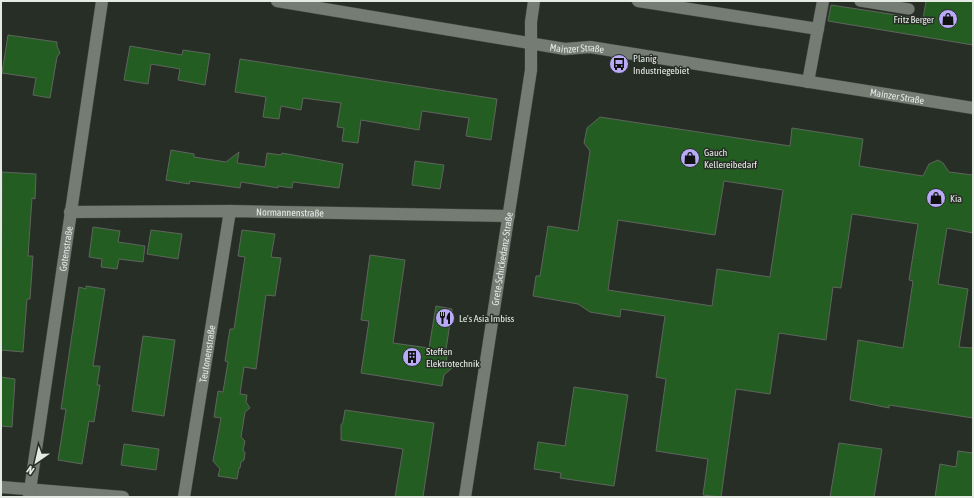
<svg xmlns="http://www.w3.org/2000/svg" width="974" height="498" viewBox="0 0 974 498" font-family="'Asap Condensed',sans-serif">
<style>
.building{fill:#245d22;stroke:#5e655d;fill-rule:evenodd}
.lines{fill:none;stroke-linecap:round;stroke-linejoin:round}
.lane-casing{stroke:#434942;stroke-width:12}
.street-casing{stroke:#434942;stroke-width:13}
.lane{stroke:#747c73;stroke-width:11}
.street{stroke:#747c73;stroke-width:12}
.labels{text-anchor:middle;stroke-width:3;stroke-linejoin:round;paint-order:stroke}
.poi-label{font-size:10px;fill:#e5eae5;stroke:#272e26;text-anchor:start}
.street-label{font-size:10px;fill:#e5eae5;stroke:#272e26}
</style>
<rect width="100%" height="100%" fill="#272e26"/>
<path class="building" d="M926,1H973V45L828,21L831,5L923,19Z
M8,35L57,42V46L60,53L57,57L50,98L33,95L36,78L2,73Z
M130,46L182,55L183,50L210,54L205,85L178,80L180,69L151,64L148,84L124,80Z
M240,59L497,99L491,140L466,136L469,118L422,111L419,130L361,120L358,143L342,141L344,128L337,127L341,103L303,98L301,110L281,106L279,119L263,117L266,97L235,92Z
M600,117L790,146L792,128L863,139L859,166L923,176L929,164L938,160L943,163L949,172L973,175V233L947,228L938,284L968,289L959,347L973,348V418L889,405V408L850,400L858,340L903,348L913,281L909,280L918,224L852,214L841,288L833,287L826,340L779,333L770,394L736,389L721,497L703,495L708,459L656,451L666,379L656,377L665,316L621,309L620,317L590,312L578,304L533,296L536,276H540L548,226L578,231L590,151L584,143L587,128ZM724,181L783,190L770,277L717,269L712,306L608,290L618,220L715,235Z
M171,150L194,154V157L226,162L239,152L237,163L265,167L267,153L281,155L282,153L343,164L339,188L293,182L292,188L278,186V188L241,182L240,188L190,181L189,184L166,180Z
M415,161L444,165L440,189L412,185Z
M2,172L36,174L35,199L32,198L28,256H33L30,299H27L23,352L1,350Z
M93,227L120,231L118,242L145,246L143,262L119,259L117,269L101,267L102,259L89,257Z
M151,230L182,234L178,259L147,254Z
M242,230L275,234L271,257L281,258L275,296L266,295L256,369L244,367L240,394L247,395L246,402L250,408L245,412L241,437L245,441L243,450L245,453L244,460L241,462L240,468H239L237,479L218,476L220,469L213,461L221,418L214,417L218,391L223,392L228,362L225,361L228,341L230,329H234L245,257L238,256Z
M370,255L405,260L393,343L429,348L436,306L452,309L446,350L448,351L446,362L452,368L444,375L442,386L361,373L369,321L361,320Z
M86,286L105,289L93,366H100L97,385H100L94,422L89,421L82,464L58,460L66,409H61L79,287L86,289Z
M143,336L175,340L164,416L132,411Z
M1,377L15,379L12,427L1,426Z
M574,387L628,395L614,486L560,478L561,473L534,469L538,442L565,446Z
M345,410L434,423L423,497H395L403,449L341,440V425L343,422Z
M839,443L882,449L874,497H830Z
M124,444L159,449L156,470L121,465Z
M958,451L973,453V497H935L940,464L956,467Z"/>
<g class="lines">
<defs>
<path id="lane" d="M860,1L909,9"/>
<g id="street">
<path id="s1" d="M277,1L565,49L590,47L973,108"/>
<path d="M638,1L818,29"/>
<path d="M808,82L823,1"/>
<path id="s2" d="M70,212L230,211L509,216"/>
<path d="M1,487L123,497"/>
<path id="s3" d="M29,497L102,1"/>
<path id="s4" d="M184,497L230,211"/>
<path id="s5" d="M465,497L531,70V22L534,1"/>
</g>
</defs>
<use href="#lane" class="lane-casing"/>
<use href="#street" class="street-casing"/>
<use href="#lane" class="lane"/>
<use href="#street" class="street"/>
</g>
<defs>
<symbol id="shop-disc" viewBox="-11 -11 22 22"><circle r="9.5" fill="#b9aaf7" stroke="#272e26"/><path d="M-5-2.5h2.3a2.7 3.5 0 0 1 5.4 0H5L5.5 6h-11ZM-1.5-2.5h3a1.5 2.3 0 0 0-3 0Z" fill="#111"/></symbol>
<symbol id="bus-disc" viewBox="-11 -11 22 22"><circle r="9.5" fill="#b9aaf7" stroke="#272e26"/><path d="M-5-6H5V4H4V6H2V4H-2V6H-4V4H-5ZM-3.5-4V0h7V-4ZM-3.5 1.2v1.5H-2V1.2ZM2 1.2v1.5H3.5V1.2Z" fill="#111"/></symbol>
<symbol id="restaurant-disc" viewBox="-11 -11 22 22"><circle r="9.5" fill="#b9aaf7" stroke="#272e26"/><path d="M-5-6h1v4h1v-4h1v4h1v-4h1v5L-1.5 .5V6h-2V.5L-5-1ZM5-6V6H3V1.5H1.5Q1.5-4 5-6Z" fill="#111"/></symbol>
<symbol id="building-disc" viewBox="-11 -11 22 22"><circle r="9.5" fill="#b9aaf7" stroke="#272e26"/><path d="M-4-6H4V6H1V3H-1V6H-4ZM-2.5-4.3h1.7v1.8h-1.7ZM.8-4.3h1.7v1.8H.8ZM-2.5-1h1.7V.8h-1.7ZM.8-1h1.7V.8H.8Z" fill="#111"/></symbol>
</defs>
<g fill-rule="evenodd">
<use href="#shop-disc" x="937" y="8" width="22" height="22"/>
<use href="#bus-disc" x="608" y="53" width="22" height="22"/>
<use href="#shop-disc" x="679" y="147" width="22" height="22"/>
<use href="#shop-disc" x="925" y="187" width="22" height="22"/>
<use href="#restaurant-disc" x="434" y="307" width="22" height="22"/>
<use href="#building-disc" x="401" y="346" width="22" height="22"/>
</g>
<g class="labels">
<g class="poi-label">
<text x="934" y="23" text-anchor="end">Fritz Berger</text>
<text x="633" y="62">Planig<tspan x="633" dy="12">Industriegebiet</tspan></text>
<text x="704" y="156">Gauch<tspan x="704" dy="12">Kellereibedarf</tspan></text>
<text x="950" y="202">Kia</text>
<text x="459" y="322">Le's Asia Imbiss</text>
<text x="426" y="355">Steffen<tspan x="426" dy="12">Elektrotechnik</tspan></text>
</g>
<g class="street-label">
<text dy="4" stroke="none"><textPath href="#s1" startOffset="304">Mainzer Straße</textPath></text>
<text dy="4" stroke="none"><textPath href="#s1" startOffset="628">Mainzer Straße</textPath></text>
<text dy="4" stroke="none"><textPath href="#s2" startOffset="220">Normannenstraße</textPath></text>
<text dy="4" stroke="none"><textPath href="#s3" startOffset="251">Gotenstraße</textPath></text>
<text dy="4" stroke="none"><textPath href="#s5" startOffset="241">Grete-Schickedanz-Straße</textPath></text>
<text dy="4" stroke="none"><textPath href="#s4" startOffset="145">Teutonenstraße</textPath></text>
</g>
</g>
<rect width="974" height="498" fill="none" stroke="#e5eae5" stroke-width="4"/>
<g transform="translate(36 462) rotate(214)" stroke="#272e26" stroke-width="3" paint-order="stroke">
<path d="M0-3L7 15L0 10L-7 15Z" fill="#e5eae5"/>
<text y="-6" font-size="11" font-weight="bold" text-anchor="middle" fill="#e5eae5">N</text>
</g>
</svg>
